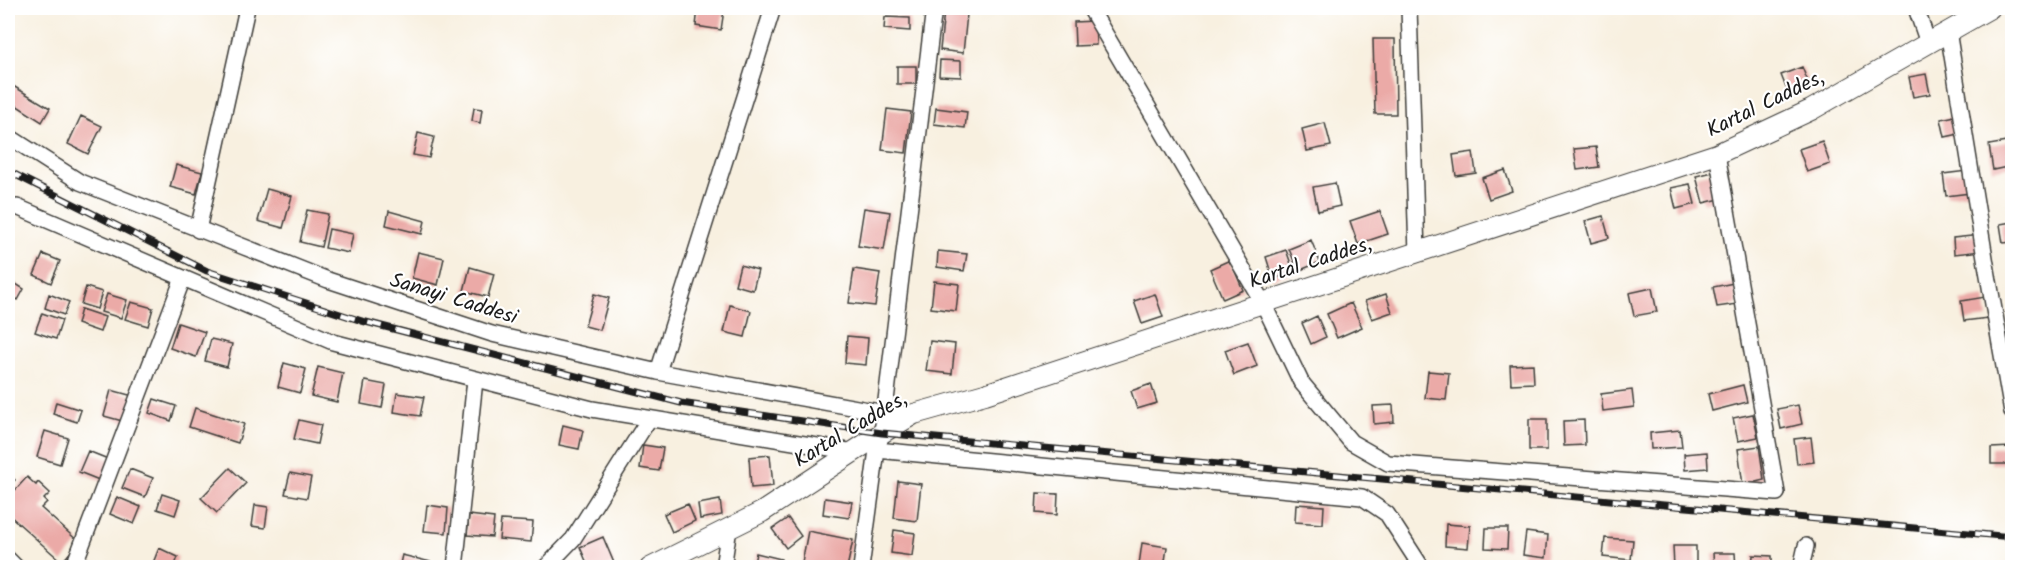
<svg xmlns="http://www.w3.org/2000/svg" width="2020" height="575" viewBox="0 0 2020 575" font-family="Kalam,sans-serif">
<style>
.building{fill:#ebaaa7}
.lines{fill:none;stroke-linecap:round;stroke-linejoin:round}
.minor-casing{stroke:#3d3c39;stroke-width:18}
.major-casing{stroke:#3d3c39;stroke-width:22}
.minor{stroke:#fff;stroke-width:15}
.major{stroke:#fff;stroke-width:20}
.rail-casing{stroke:#1c1c1c;stroke-width:7}
.rail{stroke:#fff;stroke-width:4.5;stroke-dasharray:14;stroke-linecap:butt}
.labels{text-anchor:middle;stroke-width:4.5;stroke-linejoin:round;paint-order:stroke}
.street-label{font-size:21px;fill:#1c1c1c;stroke:#fff}
</style>
<rect width="100%" height="100%" fill="#fff"/>
<filter id="ink" filterUnits="userSpaceOnUse"><feTurbulence type="fractalNoise" baseFrequency=".0167" numOctaves="2"/><feDisplacementMap in="SourceGraphic" scale="12" xChannelSelector="R" yChannelSelector="G"/><feConvolveMatrix kernelMatrix="1 2 1 2 8 2 1 2 1" color-interpolation-filters="sRGB"/></filter>
<filter id="wash" filterUnits="userSpaceOnUse"><feTurbulence type="fractalNoise" baseFrequency=".008" numOctaves="4" result="noise"/><feDisplacementMap in="SourceGraphic" scale="24" xChannelSelector="R" yChannelSelector="G"/><feGaussianBlur stdDeviation="1.35" result="paint"/><feColorMatrix in="noise" values="0 0 0 0 0 0 0 0 0 0 0 0 0 0 0 0 0 1.4 0 .05"/><feComposite in="paint" operator="in"/></filter>
<g filter="url(#wash)">
<rect width="100%" height="100%" fill="#f8f0e0"/>
<g id="blocks">
<path class="building" d="M698,8L724,10L721,30L696,26Z
M903,8H924V11L903,10Z
M944,11L967,14L963,53L940,50Z
M885,17L910,18V31L884,29Z
M1095,21L1096,45L1075,46L1074,22Z
M1373,39H1395L1396,114H1375Z
M940,60L961,61V77L939,76Z
M897,66H916V84H897Z
M1802,67L1810,87L1789,95L1781,75Z
M1926,74L1930,94L1913,97L1909,77Z
M8,83L50,108L42,122L8,100Z
M474,108L482,109L480,123L472,121Z
M936,108L967,112L965,128L934,124Z
M887,109L911,112L906,153L882,150Z
M1960,115L1964,133L1945,137L1941,119Z
M81,116L102,126L88,154L68,144Z
M1325,123L1331,146L1307,151L1302,129Z
M418,133L434,137L429,158L413,155Z
M1822,141L1830,164L1807,172L1799,149Z
M2012,141V166L1993,170L1989,145Z
M1596,147L1599,167L1577,170L1574,149Z
M1473,152L1476,173L1456,176L1453,155Z
M176,165L202,172L196,194L170,187Z
M1505,170L1512,191L1489,199L1482,178Z
M1967,171L1970,193L1946,196L1943,174Z
M1713,172L1720,199L1703,203L1696,176Z
M1335,183L1340,206L1318,211L1313,187Z
M1690,184L1695,204L1676,209L1671,188Z
M267,189L292,196L283,228L258,221Z
M864,208L890,212L884,250L858,246Z
M307,210L328,214L321,247L300,242Z
M389,211L425,221L422,234L386,225Z
M1380,211L1388,234L1358,244L1350,221Z
M1603,216L1609,238L1591,243L1585,221Z
M2012,222V242L2003,243L2000,224Z
M329,229L353,234L349,253L325,248Z
M1981,235L1982,251L1954,254L1953,238Z
M1311,240L1320,262L1298,271L1289,249Z
M1286,250L1294,272L1273,279L1266,257Z
M938,251L967,254L964,271L937,267Z
M418,252L444,258L438,285L412,278Z
M43,254L60,261L51,283L34,275Z
M1230,260L1243,290L1223,299L1210,269Z
M740,265L758,270L753,290L735,285Z
M470,267L494,274L488,297L464,291Z
M854,269L880,273L875,306L849,303Z
M8,279L24,289L18,300L8,294Z
M934,281L959,284L956,311L931,308Z
M1734,283L1737,304L1717,307L1713,287Z
M86,287L102,292L97,309L81,304Z
M1652,288L1657,312L1634,316L1629,293Z
M49,294L69,302L64,315L45,308Z
M107,294L127,300L121,318L101,312Z
M594,294L609,298L600,330L585,326Z
M1155,294L1163,317L1142,324L1134,301Z
M1386,294L1392,312L1372,319L1365,301Z
M1985,297L1988,318L1964,321L1961,301Z
M131,302L153,308L148,326L125,319Z
M1351,303L1362,327L1337,338L1327,314Z
M730,305L751,311L745,337L724,332Z
M81,309L105,317L100,332L77,324Z
M42,313L62,320L56,339L35,332Z
M1317,316L1326,337L1311,344L1302,323Z
M178,323L205,332L196,357L170,348Z
M847,336L868,338L866,365L845,363Z
M211,339L232,344L227,367L205,361Z
M930,341L955,344L952,374L926,371Z
M1248,342L1257,366L1234,375L1225,350Z
M284,363L306,369L300,393L278,387Z
M1533,364L1534,383L1511,384L1510,365Z
M318,367L343,373L337,402L311,396Z
M1428,371L1449,373L1446,400L1425,398Z
M365,381L386,385L382,408L361,404Z
M1151,384L1157,403L1137,409L1131,391Z
M1743,385L1747,402L1712,411L1708,394Z
M111,390L133,396L126,422L104,416Z
M1632,390L1634,407L1603,411L1601,394Z
M397,393L424,397L420,416L394,412Z
M154,399L176,406L171,421L149,413Z
M56,402L81,410L77,422L53,414Z
M1393,405L1394,422L1374,424L1373,406Z
M1798,405L1802,424L1781,429L1777,409Z
M195,408L244,424L238,443L189,427Z
M1753,414L1758,437L1738,441L1733,418Z
M1529,419H1547V450H1529Z
M299,420L321,425L317,444L294,439Z
M1584,420L1585,445L1564,446L1563,421Z
M563,425L583,430L579,449L559,445Z
M1680,430L1682,447L1651,449L1650,433Z
M45,431L68,438L60,464L37,457Z
M1811,437L1814,462L1797,464L1794,439Z
M643,445L663,448L659,471L640,468Z
M1759,446L1764,480L1743,485L1738,449Z
M2012,447V464H1991V448Z
M88,451L113,461L104,482L79,472Z
M1707,452L1708,468L1685,470L1684,454Z
M770,455L773,486L751,488L749,457Z
M230,468L246,483L217,513L201,498Z
M130,469L153,478L145,497L122,488Z
M8,473L15,480L8,487Z
M290,473L311,477L307,498L285,494Z
M27,477L36,485L38,482L50,493L44,499L47,502L41,508L79,542L62,562L8,514V503L10,500L8,498Z
M898,481L921,484L917,521L894,518Z
M1037,493L1058,494L1057,515L1036,513Z
M162,494L180,500L175,515L157,509Z
M117,497L141,507L134,524L110,514Z
M825,498L852,502L849,518L823,514Z
M720,500L722,515L700,519L698,504Z
M688,504L695,521L672,532L664,514Z
M1296,504L1324,506L1323,524L1295,522Z
M255,505L268,507L265,528L252,526Z
M427,505L448,508L446,533L424,531Z
M469,515L494,518L492,537L467,535Z
M788,518L801,536L786,548L772,529Z
M501,520L533,522L531,542L499,539Z
M1446,524L1470,526L1468,548L1445,546Z
M1486,528H1508L1507,549L1485,548Z
M894,530L915,533L912,556L891,553Z
M808,531L853,540L847,568H801Z
M1526,532L1548,535L1546,558L1523,555Z
M603,537L614,563L605,568H589L580,547Z
M1605,538L1633,540L1631,560L1603,557Z
M1142,543L1167,547L1164,568L1139,565Z
M1673,546H1696V568H1674Z
M159,548L178,557L174,568H151Z
M756,553L781,559L779,568H753Z
M1713,553H1735L1736,568H1714Z
M402,555L431,562L429,568H399Z
M1753,555L1772,556V568H1752Z
M1238,564L1252,566V568H1237Z"/>
</g>
</g>
<g filter="url(#ink)">
<use href="#blocks" fill-opacity="0" stroke="#3d3c39" stroke-width="1.5"/>
<g class="lines">
<defs>
<path id="minor" d="M1090,8L1263,303L1301,382L1351,442L1388,463L1777,493L1717,154
M1409,8L1417,253
M1916,8L1928,43
M1948,31L1986,264L2012,412
M8,136L80,182L328,280L492,334L658,372L885,413L914,414
M17,207L333,342L592,409L854,452
M198,230L247,8
M658,372L773,8
M877,450L1362,497L1387,514L1422,568
M8,559L17,568
M73,568L183,278
M455,568L475,380
M545,568L573,539L649,419
M723,568L729,528
M861,568L877,450L882,433L934,8
M1801,568L1806,546"/>
<path id="major" d="M650,568L762,512L882,433L914,414L985,394L1717,154L1811,110L1990,8"/>
</defs>
<use href="#minor" class="minor-casing"/>
<use href="#major" class="major-casing"/>
<use href="#minor" class="minor"/>
<use href="#major" class="major"/>
<defs>
<path id="rail" d="M8,171L207,271L362,321L681,403L882,433L2012,537"/>
</defs>
<use href="#rail" class="rail-casing"/>
<use href="#rail" class="rail"/>
</g>
</g>
<g class="labels">
<g class="street-label">
<text transform="translate(1765 103) rotate(-26)" y="7">Kartal Caddes,</text>
<text transform="translate(1310 262) rotate(-18)" y="7">Kartal Caddes,</text>
<text transform="translate(454 298) rotate(17)" y="7">Sanayi Caddesi</text>
<text transform="translate(850 429) rotate(-31)" y="7">Kartal Caddes,</text>
</g>
</g>
<rect width="2020" height="575" fill="none" stroke="#fff" stroke-width="30"/>
</svg>
